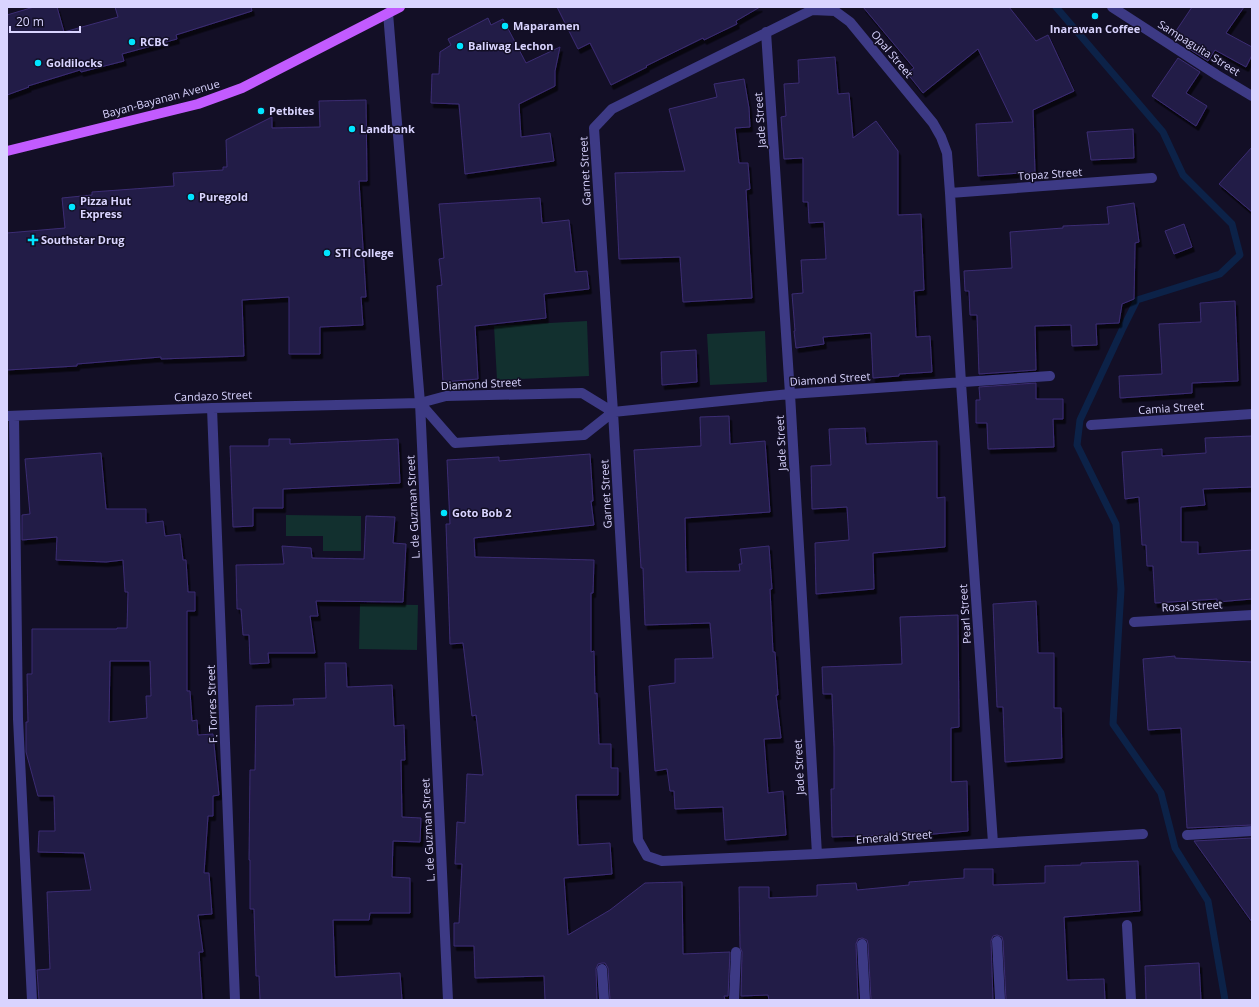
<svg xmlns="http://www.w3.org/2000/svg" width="1259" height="1007" viewBox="0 0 1259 1007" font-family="'Open Sans',sans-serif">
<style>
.green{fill:#12302f}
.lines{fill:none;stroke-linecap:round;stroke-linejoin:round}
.stream{stroke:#0c2248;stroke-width:7}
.building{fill:#241b47;stroke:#3b2d73;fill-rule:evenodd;filter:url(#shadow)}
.minor{stroke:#3d3a85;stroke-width:10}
.major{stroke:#c25bff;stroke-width:10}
.poi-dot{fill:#00e5ff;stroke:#130f26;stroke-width:1.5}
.labels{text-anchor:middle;stroke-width:3;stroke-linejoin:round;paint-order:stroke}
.poi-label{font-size:11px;font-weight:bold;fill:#d9d4ff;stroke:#130f26;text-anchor:start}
.street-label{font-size:11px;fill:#d9d4ff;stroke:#130f26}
</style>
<defs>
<filter id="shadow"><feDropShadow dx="2.5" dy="4.5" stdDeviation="0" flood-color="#0009"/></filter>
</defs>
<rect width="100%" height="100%" fill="#130f26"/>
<path class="green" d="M587,321L589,376L497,380L494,326Z
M765,331L767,382L710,385L707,334Z
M286,515L361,516V551H323V536H286Z
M360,604L418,605L417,650L359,649Z"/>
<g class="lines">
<path class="stream" d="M1056,7L1163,132L1183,175L1232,224L1240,255L1220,274L1137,300L1122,330L1080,420L1077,445L1116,524L1121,589L1113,724L1161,793L1175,848L1208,901L1225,1000"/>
</g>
<path class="building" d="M34,7H57L64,32L118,17L115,7H251L252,11L176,35L177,39L122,54L124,61L81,72L80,70L28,86L29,87L7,95V15Z
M557,7H760L736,21L737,24L704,40L703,38L646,66L647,67L611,85L590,43L578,49Z
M863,7H1009L1036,41L1048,35L1074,91L1033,110L1035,172L978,176L976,124L1013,122L978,49L923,93L907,73L914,68Z
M1192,7H1244L1226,33L1252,47V55L1246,67L1215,50L1208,61L1186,47L1188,44L1174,34Z
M488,18L491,25L503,19L526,63L560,47L555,71V86L519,104L521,137L550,133L554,161L465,174L459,104L431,103L432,74H439L440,52L451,45L448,39Z
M835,57L838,94L849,93L853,138L876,121L898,151V215L921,214L924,290L914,291L916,337L930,336L932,372L899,374V376L873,378L871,333L823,337L824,344L796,348L794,331H795L792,294L803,293L801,260L826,259L824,222L809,223L808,202H803V158L784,159L781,117L786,116L784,84L799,83L798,60Z
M1178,58L1200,72L1186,93L1207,106L1196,126L1152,96Z
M744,79L749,108L750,127L735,128L739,163H748L750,189L746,190L752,298L683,302L680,257L619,259L615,173L685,171L669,109L717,97L714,84Z
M366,100L367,181H359L366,297H361L363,325L320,327V354H289V297L242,300L244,356L161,359V357L77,364V366L7,370V233L65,228L62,198L92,195V192L174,186L173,173L223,170V167H227L226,140L272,117V128L320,127L319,101Z
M1133,129L1134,158L1091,160L1087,132Z
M1252,147V212L1219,184Z
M540,198L542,223L569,220L575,272L587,271L589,289L544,294L546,318L475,326L478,379L443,382L437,286L442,285L439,259L444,258L439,204Z
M1134,203L1139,242L1135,243V246L1134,299L1122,304L1119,323L1096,324L1097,345L1072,346L1071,325L1035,326L1036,370L979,374L977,315H970L969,291H965L964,271L1012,268L1010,232L1063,228V226L1109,224L1107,207Z
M1184,224L1192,247L1174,254L1165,231Z
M1235,301L1238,381L1192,383V393L1120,398L1119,376L1162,374L1159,324L1201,322L1200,303Z
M696,350L697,382L662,385L661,352Z
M1036,383V399H1063V419H1053L1054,447L988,449L987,423H976V400H980L979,387Z
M729,416L730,444L765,441L770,512L685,518L686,572L740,571L739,564H742L740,549L769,546L772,589H770L773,652H775L778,695H776L781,738L764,739L768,793L783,791L786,835L725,840L723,807L675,809L674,791H670L667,769L655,771L649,686L675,683V659L713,658L710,623L645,625L643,568H641L634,450L701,446L700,417Z
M865,428L866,444L937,441V498L945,497V547L873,553L874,589L816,594L815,543L849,540L847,507L812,509L811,466L831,465L829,429Z
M1252,436V487L1203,489L1205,505L1181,507V542H1198V554L1252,550V599L1217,602V599L1155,603L1153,566H1147L1146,545H1142L1139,497L1125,499L1122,452L1162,449V456L1206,453L1205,438Z
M269,439H290V444L398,439L400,483L283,489V508H253V526L233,527L230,446H269Z
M101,453L106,509H146V523L163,521L165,536L180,534L183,560H186L188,592H195V611H187V691H190L192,721L197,720L198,735L213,734L219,795L213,796V816H208L204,873H209L212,914L198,915L203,952H199L202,1000H39L37,970L50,969L47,892L91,890L84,853L38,852L39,831H55L54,796H38L26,752V722H28L27,674H32V629H117V628H127L128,592H125L123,560L106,562L56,560L57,537L22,540V515L30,514L25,459ZM110,661H150L151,696H146L147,718L109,722Z
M590,454L593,501H591L594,525L474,538L475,557L594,560L593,593H591V652L594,651L595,694L597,693L599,744H611V768H618V795H576L578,845L610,843L612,874L564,878L568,935L610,910L645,883L682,882L683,954L730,952L728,996H724L725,1000H610L608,968L605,963H602L598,964L596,969L597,1000H545L544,976L475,978L474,946H454V923H459L462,864H455L457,822L465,823L467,774L483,775L476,715L472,716L463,643L450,644L446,524H450L447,460L499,457V461Z
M366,516L395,517L393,543L406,544L403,602L316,601L318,616H310L315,653H268L269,663L250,664L249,635H243L241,609H237L236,565L284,564L282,546L311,548L312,558L364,559Z
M1036,601L1038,653H1054V708H1061L1062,758L1005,762L1003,707H997L993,604Z
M958,615L959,727L951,728V782L967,781L968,831L911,836V834L832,837L831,789H834V747L832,694H823L822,667L902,664L900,617Z
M1175,656V658L1252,662V825L1187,828L1181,728L1148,730L1143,659Z
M325,663H346L347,687L392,685L394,726L404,725L405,760H401L402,817L421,818L420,842L393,841L392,877L410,878V913H370L369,920H333L335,977L400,973L402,1000H260L259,976H256L254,909H250V860H249L250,770H255L256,706L294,705L293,699L326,698Z
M1252,838V922L1194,841Z
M1138,861L1140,911L1064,917L1067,980L1104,979L1105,1000H1006L1003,941L1002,937L997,935L993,936L991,941L993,1000H871L868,944L867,940L862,938L858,939L856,944L858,1000H769L768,995L741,996L742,952L740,947L739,887H769V898L817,896V885L856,883L857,890L909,885V882L964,878V869H993V885L1045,883V866L1081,865V863Z
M1199,963L1201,1000H1146L1145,966Z"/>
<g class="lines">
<path class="minor" d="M1112,7L1217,75L1252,96
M388,13L420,403L448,1000
M766,32L790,394L817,854
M950,193L1152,178
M420,403L455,443L584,435L613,412L790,394L1050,376
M212,408L235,1000
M7,416L212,408L420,403L446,396L582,393L613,412
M14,416L18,719L32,1000
M1091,425L1252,414
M1134,622L1252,615
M1187,835L1252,831
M993,843L961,383L950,193L947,153L941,137L933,123L850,22L835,11L812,10L612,109L594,128L613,412L638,840L647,856L662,861L817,854L1143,834
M1127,925L1131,1000
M997,941L1000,1000
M862,944L865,1000
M602,969L604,1000
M734,1000L736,952"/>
<path class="major" d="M7,151L198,104L242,88L400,7"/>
</g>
<g class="poi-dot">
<circle cx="1095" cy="16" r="4"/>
<circle cx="505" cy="26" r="4"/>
<circle cx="132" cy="42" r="4"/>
<circle cx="460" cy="46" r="4"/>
<circle cx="38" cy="63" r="4"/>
<circle cx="261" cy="111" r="4"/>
<circle cx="352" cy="129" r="4"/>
<circle cx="191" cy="197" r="4"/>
<circle cx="72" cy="207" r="4"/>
<path d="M31 234h4v4h4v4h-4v4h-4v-4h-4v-4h4z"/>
<circle cx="327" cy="253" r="4"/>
<circle cx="444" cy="513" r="4"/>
</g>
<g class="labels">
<g class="poi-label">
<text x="513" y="30">Maparamen</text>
<text x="1095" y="33" text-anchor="middle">Inarawan Coffee</text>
<text x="140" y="46">RCBC</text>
<text x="468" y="50">Baliwag Lechon</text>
<text x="46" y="67">Goldilocks</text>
<text x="269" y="115">Petbites</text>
<text x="360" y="133">Landbank</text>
<text x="199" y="201">Puregold</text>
<text x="80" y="205">Pizza Hut<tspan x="80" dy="13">Express</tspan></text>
<text x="41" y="244">Southstar Drug</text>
<text x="335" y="257">STI College</text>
<text x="452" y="517">Goto Bob 2</text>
</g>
<g class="street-label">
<text transform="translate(1199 48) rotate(32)" y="4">Sampaguita Street</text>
<text transform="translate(892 54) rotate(50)" y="4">Opal Street</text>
<text transform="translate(161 99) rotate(-15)" y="4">Bayan-Bayanan Avenue</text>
<text transform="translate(760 120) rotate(-94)" y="4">Jade Street</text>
<text transform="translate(585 171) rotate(-93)" y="4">Garnet Street</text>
<text transform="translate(1050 174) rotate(-4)" y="4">Topaz Street</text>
<text transform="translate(830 379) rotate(-4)" y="4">Diamond Street</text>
<text transform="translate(481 384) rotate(-3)" y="4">Diamond Street</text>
<text transform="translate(213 396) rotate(-2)" y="4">Candazo Street</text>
<text transform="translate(1171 408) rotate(-4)" y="4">Camia Street</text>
<text transform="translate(781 443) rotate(-93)" y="4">Jade Street</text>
<text transform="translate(606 494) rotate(-93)" y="4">Garnet Street</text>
<text transform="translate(413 507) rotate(-93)" y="4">L. de Guzman Street</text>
<text transform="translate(1192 606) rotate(-3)" y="4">Rosal Street</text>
<text transform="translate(965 614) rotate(-94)" y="4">Pearl Street</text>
<text transform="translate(212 704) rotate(-92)" y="4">F. Torres Street</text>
<text transform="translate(799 767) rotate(-93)" y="4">Jade Street</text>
<text transform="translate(428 830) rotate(-93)" y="4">L. de Guzman Street</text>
<text transform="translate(894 837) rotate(-4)" y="4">Emerald Street</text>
</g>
</g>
<rect width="1259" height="1007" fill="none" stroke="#d9d4ff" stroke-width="16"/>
<path d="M10 26v6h70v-6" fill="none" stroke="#d9d4ff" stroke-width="2"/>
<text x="16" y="26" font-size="12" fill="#d9d4ff" stroke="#130f26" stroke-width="3" paint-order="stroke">20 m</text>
</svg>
